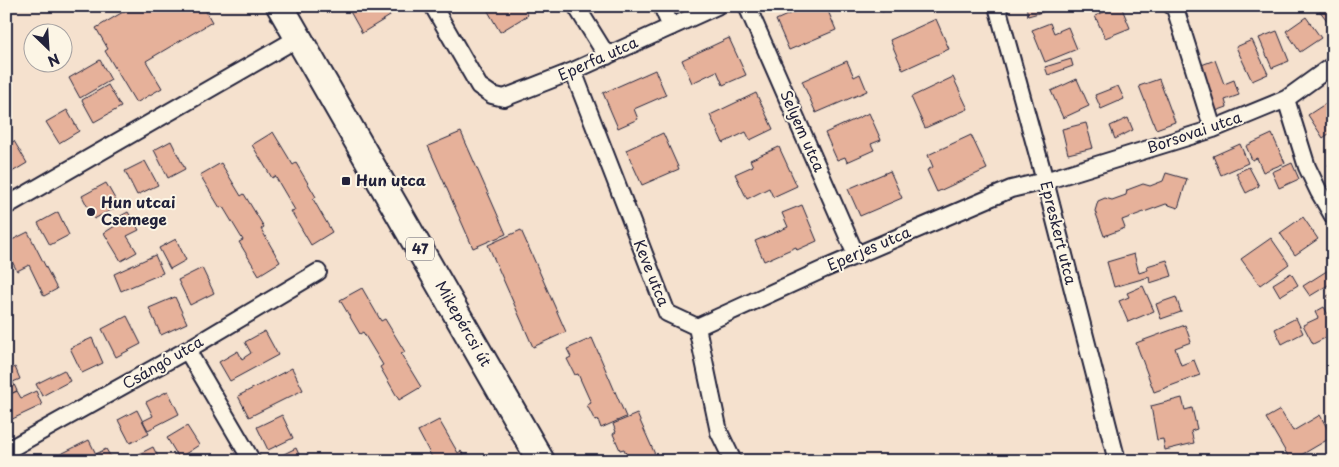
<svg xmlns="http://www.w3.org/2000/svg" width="1339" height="467" viewBox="0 0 1339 467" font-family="'Playpen Sans',sans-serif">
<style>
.building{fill:#e6b19a;stroke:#22223b}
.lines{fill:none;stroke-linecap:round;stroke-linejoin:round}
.minor-casing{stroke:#22223b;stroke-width:20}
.primary-casing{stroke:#22223b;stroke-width:30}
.minor{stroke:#fcf5e5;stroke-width:16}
.primary{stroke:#fcf5e5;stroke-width:26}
.poi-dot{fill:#22223b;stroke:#fcf5e5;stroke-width:2}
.labels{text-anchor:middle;stroke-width:4;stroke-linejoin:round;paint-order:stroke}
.shield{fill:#fcf5e5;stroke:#63616e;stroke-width:1}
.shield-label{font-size:14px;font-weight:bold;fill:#22223b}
.street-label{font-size:15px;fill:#22223b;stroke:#fcf5e5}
.poi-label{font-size:15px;font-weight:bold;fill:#22223b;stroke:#fcf5e5;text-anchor:start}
</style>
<rect width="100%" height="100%" fill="#f5e1ce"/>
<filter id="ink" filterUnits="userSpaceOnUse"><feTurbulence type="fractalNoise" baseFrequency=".02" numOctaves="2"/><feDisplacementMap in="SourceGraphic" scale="10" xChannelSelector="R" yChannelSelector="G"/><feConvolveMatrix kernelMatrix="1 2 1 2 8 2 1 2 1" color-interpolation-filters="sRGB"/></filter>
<g filter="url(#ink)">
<path class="building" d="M133,6H203L212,22L146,61L162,88L136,103L105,51L108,49L96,28Z
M347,6H384L390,16L362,33Z
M485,6H522L528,15L500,32Z
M807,6H826L836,30L789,50L776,20Z
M880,6H894L882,12Z
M1026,6H1048L1049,10L1028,16Z
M1117,6H1121L1130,28L1105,38L1095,16Z
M1316,6H1333V26L1332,27Z
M1306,17L1321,38L1300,52L1286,31Z
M936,19L949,49L903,70L890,40Z
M1050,23L1054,33L1068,27L1077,49L1045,62L1032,30Z
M1277,31L1289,61L1272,68L1259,38Z
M729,38L746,75L723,85L717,71L692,83L682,60Z
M1252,40L1268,74L1252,81L1236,47Z
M1071,59L1073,66L1048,75L1045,67Z
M100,60L111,80L80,98L69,78Z
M1215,60L1224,84L1234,80L1239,95L1225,100L1227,107L1213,112L1196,67Z
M847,61L854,77L860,74L867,91L816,113L802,81Z
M655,70L666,95L634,109L638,119L618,128L603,93Z
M953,77L968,109L925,128L911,97Z
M1077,79L1089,106L1063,118L1051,91Z
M1159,79L1175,122L1156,129L1139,86Z
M108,85L121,107L94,122L82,100Z
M1118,86L1124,99L1101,109L1095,95Z
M756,93L773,129L750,140L746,132L723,143L710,115Z
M1325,104L1333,116V131L1323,138L1308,115Z
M67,110L79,131L59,143L46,122Z
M869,113L881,140L871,144L874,150L847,162L845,157L837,160L825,133Z
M1128,118L1133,130L1115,139L1110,126Z
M1086,123L1093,148L1068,154L1062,129Z
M273,132L293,165L296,163L316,197L313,199L332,232L311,245L291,211L295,210L275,176L272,178L252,145Z
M461,132L506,234L473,248L428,146Z
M663,133L679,169L642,185L626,150Z
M1272,134L1285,163L1263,172L1257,158L1252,160L1246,146Z
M971,135L987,169L937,192L927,170L933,167L928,155Z
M14,141L27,163L7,175L6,144L7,145Z
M171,141L185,169L168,178L154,150Z
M1240,144L1248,163L1221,175L1213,156Z
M779,147L797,186L773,197L769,188L747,199L735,174L753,166L750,160Z
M145,161L158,185L137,195L125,171Z
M1333,161V172L1328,165Z
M221,163L241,196L244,194L264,227L261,229L280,262L259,275L239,242L243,240L223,207L220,208L200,175Z
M1292,163L1299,179L1279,188L1272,172Z
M1249,167L1259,186L1246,193L1236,173Z
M890,171L902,198L860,216L848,189Z
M1166,173L1187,179L1178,208L1166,204L1122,220L1125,228L1104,236L1095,211L1098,201L1105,198L1112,200L1126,195L1127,190L1143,184L1150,186L1163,181Z
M106,183L119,206L94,219L82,196Z
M802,205L817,241L797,250L796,247L764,261L755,241L788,227L782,213Z
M58,212L69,235L50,245L38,223Z
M128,212L139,230L127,236L137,252L121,261L104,233L118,224L115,219Z
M1303,217L1318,239L1295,255L1280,233Z
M521,230L566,332L533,347L488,245Z
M28,232L57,289L44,296L29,265L17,271L6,250V243Z
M1271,238L1289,264L1260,285L1241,259Z
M176,239L186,260L170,269L159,248Z
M1134,254L1139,273L1148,270L1147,266L1167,260L1172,276L1150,283L1149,277L1114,287L1107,262Z
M155,255L163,273L121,291L114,274Z
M1333,267V282L1310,296L1303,286Z
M202,268L214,293L190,305L178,280Z
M1291,273L1298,285L1280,296L1273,284Z
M1143,286L1154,311L1128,322L1119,301L1129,297L1127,293Z
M362,288L381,321L385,319L405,352L401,354L421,387L399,400L380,367L383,365L363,332L360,334L340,300Z
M1333,293V304L1327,296Z
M175,297L187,323L161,335L149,308Z
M1176,297L1181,312L1161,319L1156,304Z
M1324,307L1333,323V334L1313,344L1303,325L1318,318L1315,312Z
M127,316L141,344L116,357L102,329Z
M1296,318L1303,333L1282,344L1275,329Z
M1185,325L1191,342L1175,348L1181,365L1194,360L1200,375L1154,392L1136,343Z
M265,331L278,355L230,381L219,362L238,351L242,359L251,353L245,342Z
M92,338L103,363L82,373L70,348Z
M592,338L626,417L601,428L598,420L595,421L587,405L591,403L578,374L575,375L567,359L571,357L567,349Z
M15,367L20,379L13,382L17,391L6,396V372Z
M292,368L303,390L249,417L238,396Z
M64,370L70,381L42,396L36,384Z
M17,391L21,398L36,391L42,405L6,422V396Z
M168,391L179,414L148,430L143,421L153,416L146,402Z
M1182,398L1185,410L1192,408L1197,429L1191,431L1194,443L1165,450L1163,439L1157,440L1151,406Z
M137,410L149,434L130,443L118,420Z
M1280,410L1293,431L1320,415L1332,437L1291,461L1266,418Z
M637,414L658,461H629L624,449L620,450L613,434L616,432L613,424Z
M282,415L293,438L268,450L257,427Z
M439,420L458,453L461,451L467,461H434L418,431Z
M187,426L199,445L179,458L167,438Z
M89,440L96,454L106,449L112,459L108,461H47Z
M153,447L160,461H129V459Z
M296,448L301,459L308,455L311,461H278L276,458Z
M1193,456L1195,461H1182Z"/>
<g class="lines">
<defs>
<path id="minor" d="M433,6L479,86L492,95L504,98L573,71L717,6
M576,6L607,56
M662,6L671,27
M747,6L856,255
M997,6L1045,181L1117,461
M1172,6L1175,8L1213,129
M573,71L667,313L697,327L719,432L733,461
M1286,99L1307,167L1319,192L1333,216
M6,206L298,38
M697,327L824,269L1011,189L1045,181L1213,129L1286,99L1333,65
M187,350L252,461
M6,451L187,350L318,272"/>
<path id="primary" d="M280,6L541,461"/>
</defs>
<use href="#minor" class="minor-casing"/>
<use href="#primary" class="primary-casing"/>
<use href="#minor" class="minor"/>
<use href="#primary" class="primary"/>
</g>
</g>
<g class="poi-dot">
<rect x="341" y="176" width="10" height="10" rx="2.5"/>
<circle cx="91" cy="212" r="5"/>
</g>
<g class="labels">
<rect class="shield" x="406" y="237.5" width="28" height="23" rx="4"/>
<g class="shield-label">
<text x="420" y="254">47</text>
</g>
<g class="street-label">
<text transform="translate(598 59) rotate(-24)" y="5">Eperfa utca</text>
<text transform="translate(802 131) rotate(66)" y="5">Selyem utca</text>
<text transform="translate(1194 133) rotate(-19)" y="5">Borsovai utca</text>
<text transform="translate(1058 233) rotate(76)" y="5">Epreskert utca</text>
<text transform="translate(869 249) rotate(-23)" y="5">Eperjes utca</text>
<text transform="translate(651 273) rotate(68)" y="5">Keve utca</text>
<text transform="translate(463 324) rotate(60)" y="5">Mikepércsi út</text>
<text transform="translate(163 363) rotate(-30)" y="5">Csángó utca</text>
</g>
<g class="poi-label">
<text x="356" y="186">Hun utca</text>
<text x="101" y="208">Hun utcai<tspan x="101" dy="17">Csemege</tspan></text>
</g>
</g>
<rect width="1339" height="467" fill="none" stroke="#fcf5e5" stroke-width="25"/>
<rect x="12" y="12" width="1314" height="442" fill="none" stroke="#22223b" stroke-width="2" filter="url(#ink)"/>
<g transform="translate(48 48) rotate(155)"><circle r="24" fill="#fcf5e5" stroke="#a5a1a1"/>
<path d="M0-4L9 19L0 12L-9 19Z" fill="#22223b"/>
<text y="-8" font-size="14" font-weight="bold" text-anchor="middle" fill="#22223b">N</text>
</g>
</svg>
